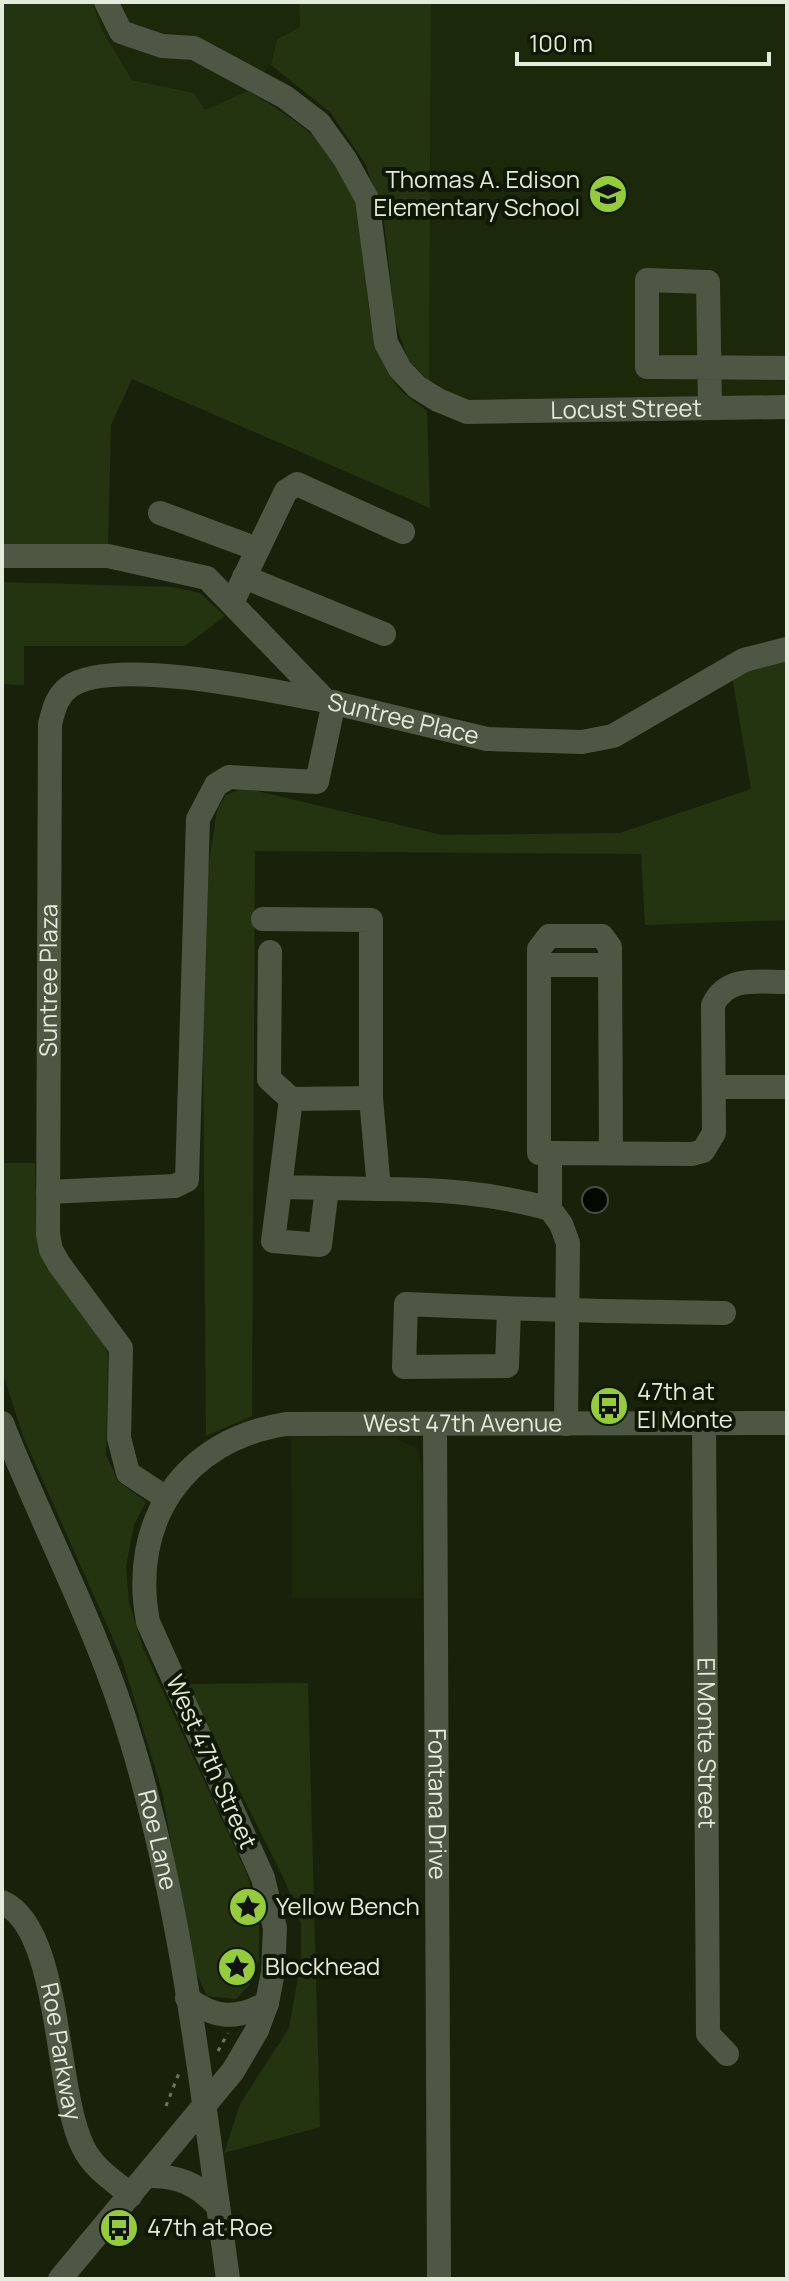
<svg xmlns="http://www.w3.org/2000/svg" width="789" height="2281" viewBox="0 0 789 2281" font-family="Manrope,sans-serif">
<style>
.built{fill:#1b2809}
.green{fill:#253410}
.water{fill:#020900;stroke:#464d42;stroke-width:2}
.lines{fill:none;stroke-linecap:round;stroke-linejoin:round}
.path{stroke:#6c7661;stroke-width:3;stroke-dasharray:4 6;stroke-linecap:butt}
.minor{stroke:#4d5743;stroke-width:24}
.labels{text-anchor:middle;stroke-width:8;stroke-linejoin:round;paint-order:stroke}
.poi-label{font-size:24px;fill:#e3ebdb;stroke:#0f1803;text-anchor:start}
.street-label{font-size:24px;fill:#e3ebdb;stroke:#0f1803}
</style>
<rect width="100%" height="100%" fill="#18220a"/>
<path class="built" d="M92,2H299L300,27L277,39L271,65L248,91L205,111L194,93L132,80L102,30Z
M431,3L787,7V399L471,403L455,399L429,381Z
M291,1436L396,1438L418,1449L422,1469L421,1598H292Z"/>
<path class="green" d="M2,2H92L102,30L132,80L194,93L205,110L248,91C288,115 336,144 352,192C373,255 356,326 395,383C402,394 417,403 427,411L430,508L132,379L111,425L108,548L2,546Z
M299,2H502L431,4L429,381L408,359L395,322L384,221L366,165L330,112L271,65L277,39L300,27Z
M2,582L173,587L200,593L225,616L185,646H24V685L2,684Z
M787,659V920L645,925L641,854L255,851L252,1416L206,1436L202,909L217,810L226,795L244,788L442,835L620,833L751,789L732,676Z
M2,1163H35L36,1227L102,1335L108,1357L106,1455L118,1481L146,1502L134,1525L126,1567L129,1602L143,1648L247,1874L259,1919V1960L249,1985L236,1999L207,1996L193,1966L162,1791L122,1659L23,1436L2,1371Z
M308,1683L320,2127L224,2153L240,2104L289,2028L301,1960V1923L285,1881L186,1684Z"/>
<path class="water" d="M582 1200a13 13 0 1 1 26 0a13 13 0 1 1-26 0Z"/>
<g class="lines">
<path class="path" d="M218,2051L228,2033
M166,2106L179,2073"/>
<g class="minor">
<path id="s1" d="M106,2L121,32L162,46L194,48L285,97L319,123L345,159L367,199L386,343L400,369L417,387L438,400L467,412L787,407"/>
<path d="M710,408L708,282L647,280V367L787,368"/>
<path d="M160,513L257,549"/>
<path id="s2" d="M2,556H108L207,578L326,701L487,739L582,742L613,736L744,660L787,649"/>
<path d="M244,577L384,634"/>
<path d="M232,603L286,491L297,484L403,532"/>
<path d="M263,919L371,920V1098L379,1189C438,1189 493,1193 550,1209"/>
<path d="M270,952L269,1079L291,1099L371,1098"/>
<path d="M539,965H610"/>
<path d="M714,1087H787"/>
<path d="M291,1099L280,1187L379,1189"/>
<path d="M550,1153H539V949L549,936H602L610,947L611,1153"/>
<path d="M280,1187L273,1241L320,1245L327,1188"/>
<path d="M48,1192L175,1186L187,1180L198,819L216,785L229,777L317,782L334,702"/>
<path d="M550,1209V1153L692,1154L703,1151L714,1133L713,1005C727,975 759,982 787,982"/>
<path d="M550,1209L561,1224L568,1243L566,1424"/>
<path d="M509,1309L507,1366L404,1367L406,1304C512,1309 618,1312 724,1313"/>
<path id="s3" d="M2,1423C44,1530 100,1633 132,1743C184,1916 203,2100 228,2279"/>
<path id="s4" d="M704,1423L708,2034L727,2054"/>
<path id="s5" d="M435,1424L439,2279"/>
<path id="s6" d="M166,1498L128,1473L119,1438L121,1348L59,1264L51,1250L48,1234L50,724C54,709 56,697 69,687C111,656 274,691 326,701"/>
<path id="s7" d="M2,1902C62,1928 54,2089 83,2147C93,2168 114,2181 131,2195"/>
<path d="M187,1998C215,2019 237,2020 267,2003"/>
<path d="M147,2176C179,2176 196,2183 218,2206"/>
<path id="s8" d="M60,2279L233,2071L257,2030L267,2003L273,1972L275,1928L263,1878L148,1622C129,1521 184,1440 286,1424L787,1423"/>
</g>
</g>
<defs>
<symbol id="school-disc" viewBox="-11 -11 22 22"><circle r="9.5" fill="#95cc3a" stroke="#0f1803"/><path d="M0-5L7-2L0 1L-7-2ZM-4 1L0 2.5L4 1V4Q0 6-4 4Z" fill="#111"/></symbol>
<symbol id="bus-disc" viewBox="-11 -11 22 22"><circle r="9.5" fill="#95cc3a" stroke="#0f1803"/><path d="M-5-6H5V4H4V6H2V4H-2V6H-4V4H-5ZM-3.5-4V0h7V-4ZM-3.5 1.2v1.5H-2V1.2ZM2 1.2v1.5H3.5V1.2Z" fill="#111"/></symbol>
<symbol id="sight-disc" viewBox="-11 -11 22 22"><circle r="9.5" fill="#95cc3a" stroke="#0f1803"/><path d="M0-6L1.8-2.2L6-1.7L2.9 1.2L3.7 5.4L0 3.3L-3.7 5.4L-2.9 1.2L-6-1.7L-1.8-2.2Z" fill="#111"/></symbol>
</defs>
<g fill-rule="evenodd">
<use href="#school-disc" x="586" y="172" width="44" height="44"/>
<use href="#bus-disc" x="587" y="1384" width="44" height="44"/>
<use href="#sight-disc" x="226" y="1885" width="44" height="44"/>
<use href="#sight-disc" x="215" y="1945" width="44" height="44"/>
<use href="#bus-disc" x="97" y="2206" width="44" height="44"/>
</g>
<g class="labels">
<g class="poi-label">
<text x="580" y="188" text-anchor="end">Thomas A. Edison<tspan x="580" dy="28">Elementary School</tspan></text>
<text x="637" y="1400">47th at<tspan x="637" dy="28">El Monte</tspan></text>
<text x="276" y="1915">Yellow Bench</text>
<text x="265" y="1975">Blockhead</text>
<text x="147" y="2236">47th at Roe</text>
</g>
<g class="street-label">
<text dy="8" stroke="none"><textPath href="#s1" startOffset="760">Locust Street</textPath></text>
<text dy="8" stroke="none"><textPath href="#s2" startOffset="458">Suntree Place</textPath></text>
<text dy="8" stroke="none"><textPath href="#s6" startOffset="562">Suntree Plaza</textPath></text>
<text dy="8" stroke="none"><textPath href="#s8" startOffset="1204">West 47th Avenue</textPath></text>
<text dy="8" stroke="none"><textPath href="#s4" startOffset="320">El Monte Street</textPath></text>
<text transform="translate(211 1762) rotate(66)" y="8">West 47th Street</text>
<text dy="8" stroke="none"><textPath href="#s5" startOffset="380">Fontana Drive</textPath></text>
<text dy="8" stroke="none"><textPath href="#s3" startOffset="446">Roe Lane</textPath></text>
<text dy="8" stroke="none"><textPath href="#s7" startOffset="166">Roe Parkway</textPath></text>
</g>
</g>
<rect width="789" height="2281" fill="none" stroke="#e3ebdb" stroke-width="8"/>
<path d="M517 52v12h252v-12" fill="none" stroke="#e3ebdb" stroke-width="4"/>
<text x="529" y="52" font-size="24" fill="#e3ebdb" stroke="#0f1803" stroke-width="6" paint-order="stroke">100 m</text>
</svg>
